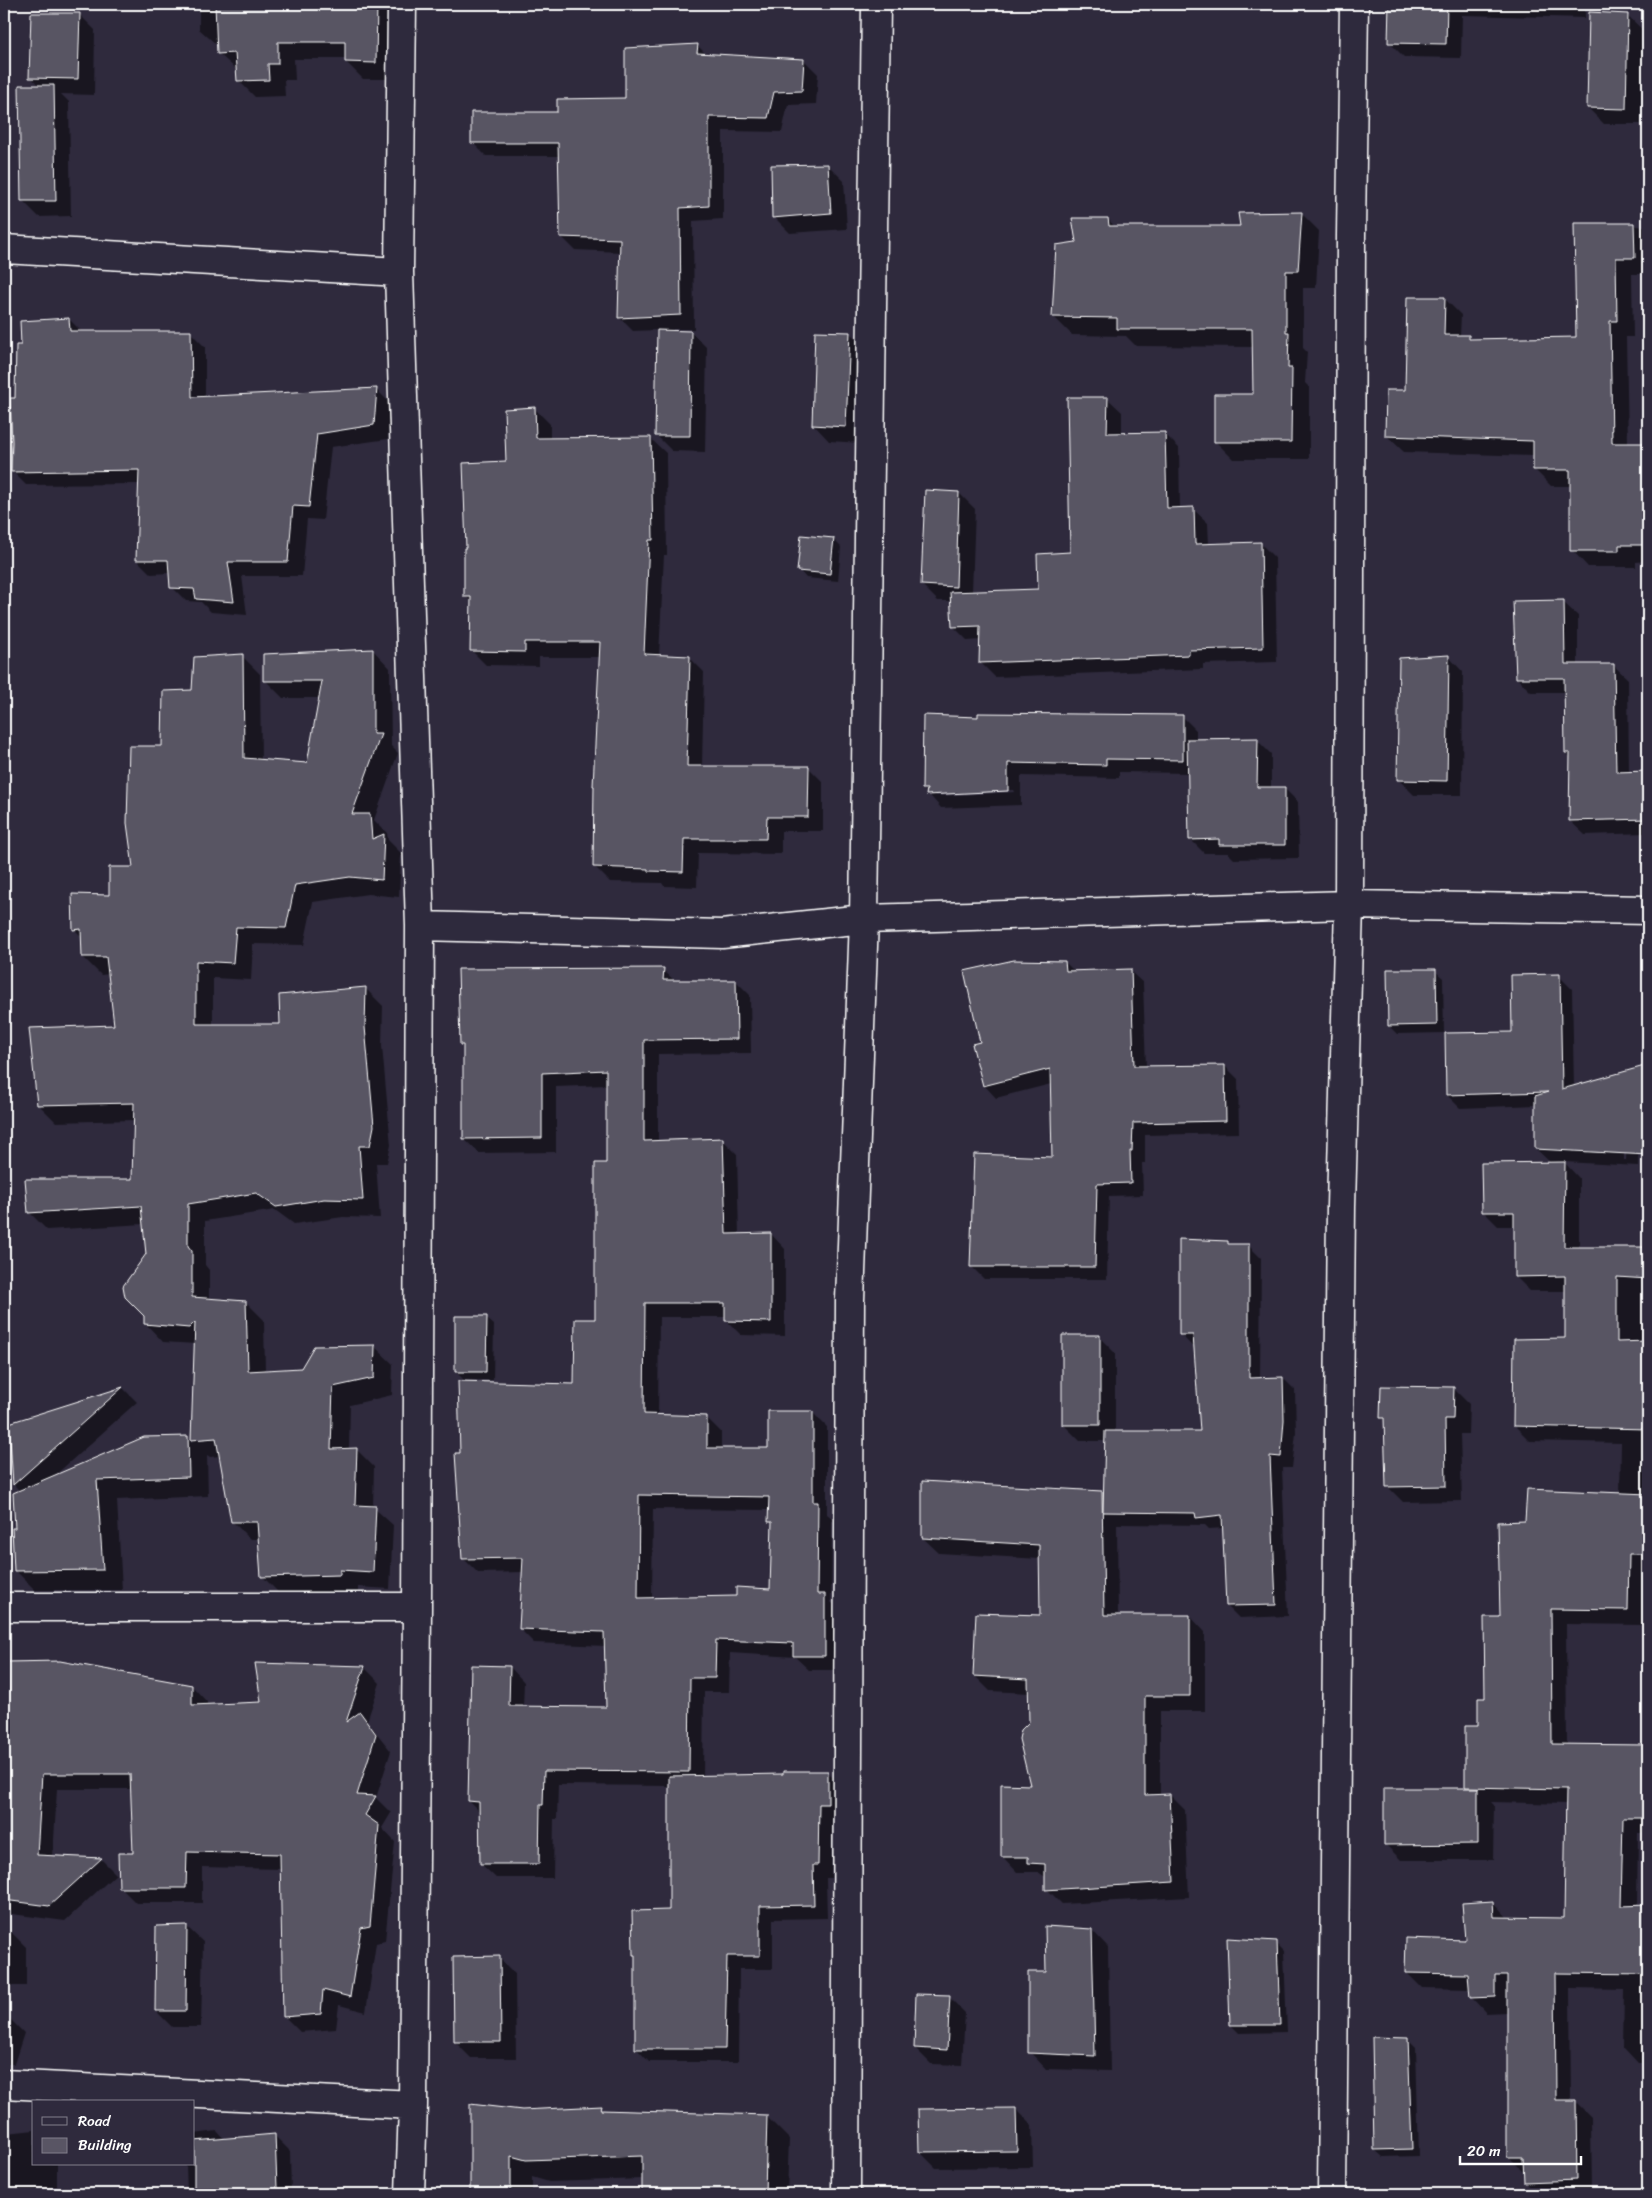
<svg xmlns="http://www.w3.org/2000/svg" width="1652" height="2198" viewBox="0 0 1652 2198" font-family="Sriracha,sans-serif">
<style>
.shadow{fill:#0007;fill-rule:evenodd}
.building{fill:#595564;stroke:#fff;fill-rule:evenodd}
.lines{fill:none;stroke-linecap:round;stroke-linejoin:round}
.minor-casing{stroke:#fff;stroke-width:31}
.minor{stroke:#2f2a3d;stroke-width:28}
</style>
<rect width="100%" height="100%" fill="#2f2a3d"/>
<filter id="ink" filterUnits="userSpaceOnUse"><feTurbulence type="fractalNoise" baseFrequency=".02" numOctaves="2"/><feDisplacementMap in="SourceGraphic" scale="10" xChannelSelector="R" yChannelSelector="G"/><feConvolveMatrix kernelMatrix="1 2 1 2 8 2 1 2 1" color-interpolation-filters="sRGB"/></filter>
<g filter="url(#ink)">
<path class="shadow" d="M199,4H388L394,10L393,79H363L346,62V59H294L295,80H284L285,96L255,97L238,80L237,70L218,53V46L199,29Z
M1390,4H1585V18L1462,15L1461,58L1404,57L1389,42Z
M79,14L95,30L94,95L61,94L69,102L71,216L39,217L23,201L39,86L31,77Z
M1627,15L1644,31L1641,124H1604L1588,108Z
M698,46L707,55L804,60L818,74L816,104L788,105L782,132L723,131V219L693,221L694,329H673V332H691L707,348L705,452L672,451L656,435L658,330L633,331L619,317L621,252L575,250L561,236L559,156H486L472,142L559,113L626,99V49Z
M828,165L844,181L847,229L790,233L774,217Z
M1301,213L1319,231L1316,288H1303V348L1307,352L1305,383L1309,387V459H1233L1215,441L1254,395L1253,347L1136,346L1126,336L1072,335L1054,317L1078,243L1108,219L1115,227H1241Z
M1575,224H1634L1636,226L1648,227V274H1632L1633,337H1626L1628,444H1648V561L1636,562V567H1588L1572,550L1571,486H1551L1534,469V456L1404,452L1387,436L1444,298L1461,315L1460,336H1468L1472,340L1577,338Z
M69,319L82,332L191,333L205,347V397L377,390L391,404L388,439L331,447L323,520L307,519L302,576H242L247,615L211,612L201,602L186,601L172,587L170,573L151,574L137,560L140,484L26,485L12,471L16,399L22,347Z
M850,333L866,349L861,443L829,441L813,424Z
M1107,398L1122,412V434L1164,433L1179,448L1180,509H1193L1208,523L1209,545L1261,544L1275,558L1277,662L1203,664V669L995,677L980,662L981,640L968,641L953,626L952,601H938L922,585L959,493L975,509L972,592L1039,590L1071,553Z
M535,409L550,424V439L650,438L666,453L667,555H664L659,656L689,657L704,672L702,767H808L823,782V831H781V854L698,853L697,887L664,886L662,883L610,882L595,867L601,657H539V666L486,665L471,650L472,602L465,596L467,550Z
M833,539L841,547L838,581L806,578L799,570Z
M1563,602L1578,616V665H1613L1628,679L1629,773L1648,772V833L1585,835L1570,821L1571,758L1566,753L1565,692H1531L1517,678Z
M373,650L390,668L391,746L398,753L374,820L387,833L388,840L401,853L399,897L368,894L313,902L304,945L253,944L251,980L213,978V1025H281L366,989L383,1006L382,1046L391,1145L387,1163H376L380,1218L343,1217L294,1224L275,1210L205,1221V1265L209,1270V1300L246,1302L264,1320L265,1371L301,1370L375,1347L393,1364L392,1395L350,1405L349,1449H356L374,1467L373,1507L393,1525L390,1589L358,1587V1593L280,1594L262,1576L259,1539H250L232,1521L221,1456L210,1457L207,1455L208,1496L117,1500L122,1590H35L15,1570L20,1491L14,1485L11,1424L123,1388L137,1402L53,1477L187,1438L192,1442L196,1344L163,1342L146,1324L147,1255L144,1224L47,1230L29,1212L133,1181L135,1120L56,1122L38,1104L115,1026L110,974L101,975L83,957L82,937L74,929L110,896L135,868L163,747L193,691L242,656L260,674L261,761L308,764L320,698H283L265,680Z
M1448,656L1463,672L1462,795H1414L1399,780Z
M1182,716L1196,730V740H1257L1271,754V788H1284L1298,802L1299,858L1234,859L1228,853H1204L1190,839L1189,773L1119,772V778L1021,776V805L941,808L924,789L979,718ZM1014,790L1015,792L936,796V793Z
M1065,962L1075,972L1130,971L1143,983L1146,1067L1225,1066L1238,1079L1239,1133L1145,1135V1163H1142L1143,1195L1109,1196L1107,1279H984L972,1267L1054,1158L1051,1084L996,1098L984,1085L982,1043Z
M663,970L675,981H736L750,995L751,1053L658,1054V1142L722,1139L737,1154L739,1235L771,1234L785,1249V1336L741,1335L727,1321V1317H659L658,1416L706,1417L721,1432V1449L769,1450L813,1413L827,1427V1514L832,1518L831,1602L839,1610V1670H809L795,1657L730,1653L729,1692H704L703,1777L828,1773L841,1786V1817H832L831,1878H826L827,1918L773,1919V1969H739L738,2062H649L636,2048L637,1957L634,1955L670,1911L671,1786L558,1785L557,1819H554L553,1878H496L481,1864L480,1812L469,1801L510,1667L524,1682L523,1708H608L606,1646L534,1643L520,1629L523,1572L478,1573L463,1558L461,1454L575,1385L596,1321L607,1165V1085L556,1087V1152L479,1153L464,1139V1048L461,1045ZM653,1509L770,1510V1521L774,1525L772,1590L737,1597L652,1599Z
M1435,971L1443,978L1444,1033L1397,1034L1389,1026Z
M1559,976L1572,989L1574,1087L1641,1085L1638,1166L1564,1162L1579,1178V1249L1648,1246V1569H1644L1643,1625L1566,1624L1567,1745L1646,1746L1648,1749V1833H1638L1637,1907H1648V2064H1638L1623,2048L1624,1989L1570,1988L1571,2101H1575L1591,2117L1592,2194H1538L1525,2181L1524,2172L1508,2156V2012L1486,2013L1471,1997L1470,1989L1422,1988L1406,1972L1466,1941L1493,1902L1508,1918L1566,1919L1567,1804L1491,1802L1494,1805L1493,1860H1401L1385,1844L1469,1789L1466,1786L1486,1699L1501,1618L1526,1523L1620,1494L1621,1443L1530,1441L1515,1426L1567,1340L1566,1291H1530L1515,1276L1516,1226H1498L1483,1211L1551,1163L1536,1149V1105L1460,1108L1447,1095L1513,1033ZM1626,1087H1629L1626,1160H1624Z
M1227,1242L1230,1245L1249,1246L1261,1258L1260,1379L1283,1378L1295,1390L1296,1433L1292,1468H1282L1288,1616L1239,1618L1227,1606L1224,1528L1209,1529L1205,1525L1117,1524L1118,1616H1190L1205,1632V1711H1160V1795H1170L1185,1810L1189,1897L1062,1904L1047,1889V1878L1038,1872H1017L1002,1856L1032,1786L1030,1693L990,1691L975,1676L1041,1617L1040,1559L939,1553L923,1538L1101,1492L1105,1496L1106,1441H1080L1063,1424L1099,1337L1115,1353V1432H1201L1195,1346H1192L1180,1334Z
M486,1318L494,1325L493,1380H464L456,1372Z
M1453,1388L1469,1404L1468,1434H1460L1462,1501L1403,1502L1387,1486L1386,1422L1382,1418Z
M364,1667L380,1683L367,1721L391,1751L376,1798L391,1813L382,1828L395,1842L385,1941L376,1943L366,2012L339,2005L336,2029L300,2032L284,2016L282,1869L202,1867V1903H136L120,1887L135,1854L132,1789H57L53,1857L101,1859L116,1874L65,1921L4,1913V1694L192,1686L207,1702V1706L263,1703Z
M186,1926L203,1942L201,2027H172L156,2011Z
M1092,1930L1108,1947L1110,2071L1046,2069L1030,2052L1047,1974Z
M4,1931H10L26,1947V1986H4Z
M1276,1943L1284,1951L1287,2032L1239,2033L1231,2025Z
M499,1958L515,1974L516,2058H471L455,2042Z
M949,1997L965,2013L962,2065L931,2064L915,2048Z
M4,2013L24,2033L14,2064H4Z
M1408,2039L1416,2047L1419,2156L1383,2157L1375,2150Z
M471,2105L522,2111L601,2108L605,2112L767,2117L789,2139L787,2194H643V2179L549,2182L532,2177V2194H471Z
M1016,2109L1032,2125L1033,2167L936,2168L920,2152Z
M34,2130V2164H57V2194H7V2133Z
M217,2131L225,2140L275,2136L290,2151L291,2194H187L186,2164H194V2134Z"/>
<path class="building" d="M215,4H377L376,63L345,62V42H278V64H268L269,80L237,81L235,53L217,54Z
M1389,4H1447L1446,44L1388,43Z
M1589,12L1628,14L1626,109L1587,108Z
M31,13H80L78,79L29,78Z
M698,44L697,53L804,59L802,91L774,92L768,118L709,117V206L680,208L681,315L618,318L620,239L560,237L558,143H471V112H557V99L625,98V48Z
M19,85H54L56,201H21Z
M828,164L831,213L772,218L771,165Z
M1302,212L1298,271H1286V332H1289L1288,368H1292L1291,442H1214V394H1253L1252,329H1117V318L1052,317L1056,245L1076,242L1072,218H1108L1109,226H1240L1238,213Z
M1574,223H1634L1635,258H1616L1617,321H1610L1612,443H1648V545H1619V551H1570V470H1533V441L1385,436L1386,390H1405L1407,297H1445L1444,335H1469V339L1576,337Z
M69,318L70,331H191L192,397L377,388L374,425L317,434L309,507L293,506L288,562H228L234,602L196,599L194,589L170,588L168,560H136L139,470L11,472L12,442L10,398H15L16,345H21L20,321Z
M657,330L691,331L690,436H655Z
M815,331L850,332L846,427L812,425Z
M1067,397H1108L1107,433L1165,432L1167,508L1194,507L1195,544L1261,542L1263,648L1189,650V655L979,663L980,626L952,627L950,592L1038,589L1037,554L1070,552Z
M535,407L536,438L651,437L653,540H649L644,654L690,656L687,766H809L808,817H767L766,839H684L683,872L648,871V869L593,867L594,786H593L600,642H525V652L470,651L471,597H464V548H466L463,463L506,461L504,409Z
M925,490L959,492L956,587L921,585Z
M801,535L834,538L830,574L797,571Z
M1564,600L1565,664H1614L1616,772L1648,771V819L1569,821L1570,753H1565L1564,678H1516L1513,601Z
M373,649V734H381L352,814H370L372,839L384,834L382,880L350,877L295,885L286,928L236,927L233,963L196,961V1024H280L279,995L366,987L365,1027L374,1126L370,1146H359L363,1200L324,1199L276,1207L256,1193L188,1204V1246L192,1251V1297L246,1301L248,1371L301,1368L314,1346L375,1345L374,1378L333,1387L331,1449L357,1448L355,1505L376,1506L373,1572L340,1570V1575L261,1577L257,1522H231L216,1438L191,1440L195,1322L189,1328L144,1324V1316L125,1297L123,1286L146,1254L141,1206L28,1213L25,1179H132L134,1103L37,1105L29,1028L114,1025L106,957H82L81,929L73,930L72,894L109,895V867H133L127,823L129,746H162L163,691L192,690L194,657L243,654L244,758L307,763L322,681H263V654Z
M1449,655L1447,781L1397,780L1399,658Z
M978,713L1183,715V760L1106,759V765L1008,763V791L926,795L927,789H922L923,715L978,717Z
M1258,738L1257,787H1285V845H1219V839L1189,840L1187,739Z
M1014,960L1065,961L1066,971L1131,969L1134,1066L1225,1065L1226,1121L1133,1123L1132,1151H1130L1131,1183L1097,1184L1095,1267H970L974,1154L1052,1157L1050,1069L983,1086L972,1044L980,1042L964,971Z
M664,968L663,980H736L737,1039L644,1040V1141L723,1138L726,1234L771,1233V1322L725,1321V1303H645L644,1414L707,1416V1448H768V1411H813V1502H818L817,1594H825V1656H793V1643L716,1640L715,1678H690L689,1772L544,1771L543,1805H540L539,1864H480L479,1802L468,1801L471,1665L510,1666L509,1706L606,1707L604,1632L519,1629L523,1558L462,1559L455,1453H460L458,1381L574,1384L575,1319H595V1163H606V1070L542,1073V1138L463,1139V1045H460L458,969ZM639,1495L769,1497L768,1522H772L770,1589L736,1587V1596L638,1598Z
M1387,969H1436L1437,1025L1388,1026Z
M1560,974L1562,1089L1648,1065V1155L1535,1149V1096L1548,1092L1446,1095L1445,1033L1512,1032L1511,975Z
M1565,1162L1564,1247H1648V1279L1617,1277V1342L1648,1341V1429L1513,1426L1514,1339L1565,1338V1276L1514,1277V1212H1482L1481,1163Z
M1179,1239L1228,1241V1244H1249V1378L1283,1377L1284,1420L1281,1457L1270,1456L1276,1605L1226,1606L1222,1515L1196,1518L1195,1513L1103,1512L1105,1431H1200L1193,1335H1179Z
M455,1316H487L486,1372H455Z
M1062,1335H1100V1425H1062Z
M1381,1386L1454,1387L1453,1419H1445L1446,1486L1386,1487L1384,1418H1380Z
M123,1387L13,1485L9,1423Z
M188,1436L189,1477L97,1480L103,1570L14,1571L12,1528H15L13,1493L144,1437Z
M922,1481L1102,1491L1104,1615H1190V1696H1145V1795L1170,1794L1174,1882L1045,1890V1864L1028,1863V1857H1001V1784L1030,1785L1019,1739L1021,1730L1029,1722L1028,1679L973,1676L976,1613L1040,1615L1039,1545L922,1538Z
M1527,1489L1648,1494V1554H1629L1628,1610L1551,1609L1552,1744L1646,1745L1644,1818H1623L1621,1906L1648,1905V1974L1555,1973L1556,2100H1576L1577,2180L1524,2182L1523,2157H1507V1975H1495V1997L1470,1998L1468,1974L1405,1973L1406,1938L1465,1940L1462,1903L1493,1901L1494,1917L1564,1918L1566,1789L1465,1787V1726H1478V1698H1485L1484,1617H1500L1498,1522L1525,1521Z
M60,1661L192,1685V1705L261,1702L255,1663L365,1666L346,1722L360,1712L376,1734L357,1795L376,1796L365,1815L379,1825L370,1926L361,1928L350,1997L323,1990L321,2014L283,2017L280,1854L187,1852L186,1888H119L118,1853H133L130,1774H42L37,1855L102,1858L49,1906L4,1900V1692L9,1693L7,1662Z
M783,1771H828V1804H819L818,1865H813L814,1905L760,1906V1956H727L725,2049H635V1955H633L632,1911L669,1910V1776L783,1774Z
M1384,1788H1478V1844L1384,1845Z
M187,1925L186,2011H155L156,1926Z
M1045,1926L1092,1929L1095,2056L1028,2053V1972H1046Z
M1227,1938L1277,1941L1280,2025H1230Z
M500,1956L501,2042H454L453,1957Z
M916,1994L950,1995L947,2050L914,2048Z
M1372,2037L1408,2038L1412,2149L1374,2150Z
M470,2104L522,2110L602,2106L601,2110L767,2115L765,2194H642V2156L526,2160L511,2156V2194H470Z
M1016,2108L1017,2151L919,2152L918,2109Z
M275,2134L277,2188L275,2189V2194H194V2141Z"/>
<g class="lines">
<defs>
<path id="minor" d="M402,4L399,272L420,926L417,1607L413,2105L410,2194
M4,249L399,272
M420,926L722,934L864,919L1349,905L1648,910
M4,1607H417
M4,2084L413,2105
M846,2194L850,1300L864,919L876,4
M1332,2194L1341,1206L1349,905L1351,235L1354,4"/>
</defs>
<use href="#minor" class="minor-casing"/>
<use href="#minor" class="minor"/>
</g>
</g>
<rect width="1652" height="2198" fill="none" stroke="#2f2a3d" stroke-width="20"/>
<rect x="10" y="10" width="1632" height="2178" fill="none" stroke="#fff" stroke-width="2" filter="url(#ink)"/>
<rect x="32" y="2100" width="162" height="65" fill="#2f2a3d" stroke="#827f8b"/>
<rect x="42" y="2117" width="25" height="8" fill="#2f2a3d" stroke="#827f8b"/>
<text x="78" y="2126" font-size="15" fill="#ffffff">Road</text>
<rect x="42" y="2138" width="25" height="15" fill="#595564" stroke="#827f8b"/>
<text x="78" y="2150" font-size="15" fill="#ffffff">Building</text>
<path d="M1460 2156v8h121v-8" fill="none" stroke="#ffffff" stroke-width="2.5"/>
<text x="1467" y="2156" font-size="15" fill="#ffffff" stroke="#2f2a3d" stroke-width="4" paint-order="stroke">20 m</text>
</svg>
